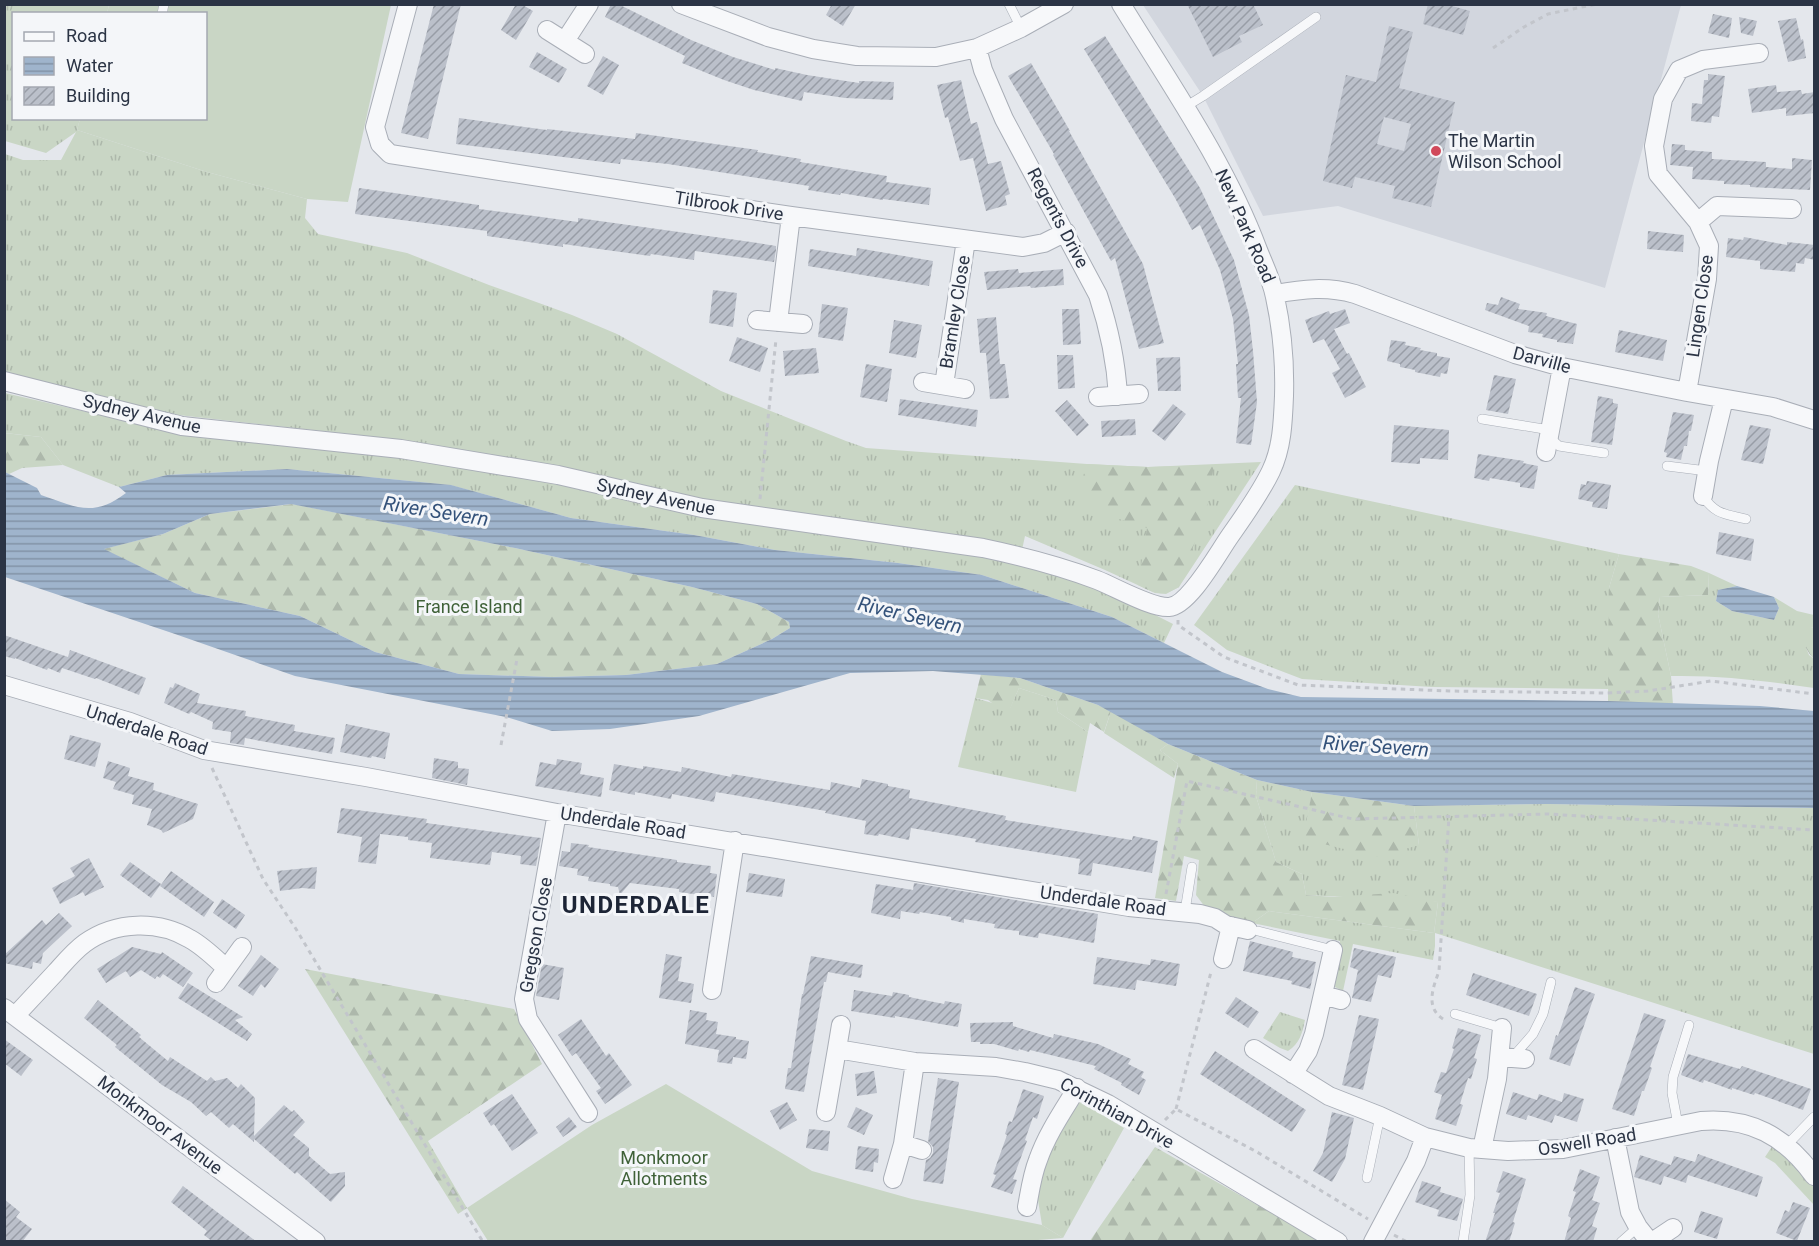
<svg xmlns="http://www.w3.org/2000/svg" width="1819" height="1246" viewBox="0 0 1819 1246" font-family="Roboto,sans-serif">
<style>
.built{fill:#d2d6de}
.grass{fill:url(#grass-tufts)}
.forest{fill:url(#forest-firs)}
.garden{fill:#c9d6c5}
.water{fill:url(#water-rules);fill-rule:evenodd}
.building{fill:url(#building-hatch);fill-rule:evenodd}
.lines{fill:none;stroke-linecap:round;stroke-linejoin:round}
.lane-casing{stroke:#a9aeb7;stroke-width:10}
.street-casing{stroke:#a9aeb7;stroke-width:20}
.path{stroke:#c2c5cb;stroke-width:3;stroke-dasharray:4.5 4.5;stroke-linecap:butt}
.lane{stroke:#f7f8fa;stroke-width:9}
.street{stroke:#f7f8fa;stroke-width:18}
.poi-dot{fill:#d1495b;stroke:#f4f6f9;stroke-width:2}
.labels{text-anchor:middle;stroke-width:6;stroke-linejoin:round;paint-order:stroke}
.poi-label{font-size:18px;fill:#2b3445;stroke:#f4f6f9;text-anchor:start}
.street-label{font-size:18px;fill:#2b3445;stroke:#f4f6f9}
.park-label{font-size:18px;fill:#3f6138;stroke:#f4f6f9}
.water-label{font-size:20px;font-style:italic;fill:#34527a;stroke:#f4f6f9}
.district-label{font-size:24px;font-weight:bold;letter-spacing:1.5px;fill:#1d2536;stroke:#f4f6f9}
</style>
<defs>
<pattern id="grass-tufts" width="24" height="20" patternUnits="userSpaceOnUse" patternTransform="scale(1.5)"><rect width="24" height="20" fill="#c9d6c5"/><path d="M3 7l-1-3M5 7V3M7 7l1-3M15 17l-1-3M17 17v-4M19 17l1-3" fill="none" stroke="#adb8ab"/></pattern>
<pattern id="forest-firs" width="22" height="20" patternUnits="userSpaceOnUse" patternTransform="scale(1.5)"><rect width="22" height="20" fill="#c9d6c5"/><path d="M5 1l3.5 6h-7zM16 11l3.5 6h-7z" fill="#adb8ab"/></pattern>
<pattern id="water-rules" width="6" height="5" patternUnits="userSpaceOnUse" patternTransform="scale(1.5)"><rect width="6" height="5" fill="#9fb4cc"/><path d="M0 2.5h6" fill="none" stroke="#8293a7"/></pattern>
<pattern id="building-hatch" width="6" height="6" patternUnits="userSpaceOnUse" patternTransform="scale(1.5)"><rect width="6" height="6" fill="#bbc0ca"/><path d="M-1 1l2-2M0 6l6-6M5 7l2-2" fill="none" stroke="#989da6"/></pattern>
</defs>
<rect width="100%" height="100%" fill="#e4e7ec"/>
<path class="built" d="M1143,5H1681L1605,288L1338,206L1263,216L1203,96Z"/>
<path class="grass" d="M5,5H109L107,13L14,14V118L80,119L77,130L207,172L307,199L305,218L318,234L407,253L489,285L572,315L617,334L721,391L846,441L866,448L1087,464L1148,467L1261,462L1179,587L1166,594L1155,593L1105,570L1025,536L1022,550L703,506L376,437L178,415L5,373V154L23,160H61L76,132L46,153L5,141Z
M5,393L139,424L400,456L995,558L1063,577L1120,597L1173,624L1164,643L1112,617L982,575L898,563L775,550L694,535L571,518L450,485L287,469L167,475L119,487L63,465L41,437L5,433Z
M1295,485L1619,554L1609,588V689L1432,687L1302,679L1227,650L1194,625Z
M1709,573L1737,586L1718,590L1716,601L1732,611L1774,620L1779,608L1774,597L1797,611L1814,615V628L1812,627L1804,642L1809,655L1814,659V688C1767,681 1720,675 1671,676L1658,614L1660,597L1708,595Z
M1019,688L1056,700L1058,712L1088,732L1076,792L958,767L975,698L1010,708Z
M1111,711L1168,744L1160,750L1178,764L1174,778L1104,733Z
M1257,780L1312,792L1304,839L1419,845L1414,806L1546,804L1814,808V1054L1435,933V946L1433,960L1353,944L1343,991L1335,987L1332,978L1340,941L1252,923L1269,911L1434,933L1438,902L1306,895L1302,874L1276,862L1256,796Z
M1280,1012L1305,1020C1302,1034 1300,1043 1288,1051L1280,1048L1263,1038Z
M1078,1100L1124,1128L1063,1238L1042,1225L1037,1194L1042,1167Z
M1773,1145L1804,1170L1814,1188V1205L1775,1163L1765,1157Z"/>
<path class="forest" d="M4,433L41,437L63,465L22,468L9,474L5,472Z
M1087,464L1148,467L1214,465L1207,507L1179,587C1161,597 1156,594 1138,585L1147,528L1110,516L1092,506L1080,486Z
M292,504L515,548L692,587L757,604L789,622L790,628L772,639L717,664L626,675L552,677L459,674L375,652L300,616L195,593L103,549L163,534L210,514Z
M1619,554L1691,566L1709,573L1708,595L1660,597L1658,614L1671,676L1673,705L1608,701L1609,588Z
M1812,627L1814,628V659C1806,652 1807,644 1797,638Z
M981,674L1020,678L1098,705L1111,711L1104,732L1090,723L1088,732L1058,712L1056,700L1019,688L1010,709L1004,712L988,700L975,698Z
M1168,744L1257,780L1256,796L1276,862L1302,874L1306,895L1335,897L1393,893L1438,902L1434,933L1269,911L1252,923L1208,911L1196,895L1199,860L1184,856L1176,901L1155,898L1178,764L1160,750Z
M1312,792L1414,806L1419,845L1377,857L1303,839Z
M305,969L514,1009L542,1064L428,1141L467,1208L458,1214Z
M1155,1147L1321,1241L1089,1242Z"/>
<path class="garden" d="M13,5V4L101,5L99,13L14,14L13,47L4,45L5,36Z
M109,5H391L348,202L307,199L207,172L77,130L80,119L206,118V14L107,13Z
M666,1084L812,1171L912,1199L1042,1225L1063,1238L1013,1242L488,1241L467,1208L592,1125Z"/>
<path class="water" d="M287,469L451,485L571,518L694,535L775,550L898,563L982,575L1112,617L1222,672L1268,689L1301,697L1608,701L1760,706L1814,711V808L1546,804L1414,806L1312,792L1257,780L1168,744L1098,705L1020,678L933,671L850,673L699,716L610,729L552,731L506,717L295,676L175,634L5,577V472L37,488L41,495C76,507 93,518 126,493L119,487L167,475ZM291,504L515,548L692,587L757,604L789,622L790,628L772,639L717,664L626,675L552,677L459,674L375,652L300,616L195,593L104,549L163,534L210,514Z
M1737,586L1774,597L1779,608L1774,620L1732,611L1716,601L1718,590Z"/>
<path class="building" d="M434,4H461L428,139L401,133Z
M516,4H521L533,11L516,40L501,30Z
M611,4H618L691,40L733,57L775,70V68L807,75L859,83V81L894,82L893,100L845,98L804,92L802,101L754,90L724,80L682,63L685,56L605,17Z
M832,4H856L843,26L826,15Z
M1187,4H1253L1263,25L1239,36L1242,42L1213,57Z
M1428,4H1445L1470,11L1463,35L1423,24Z
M1713,14L1732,18L1729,38L1708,33Z
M1739,17L1757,21L1753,36L1741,33Z
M1796,18L1801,40L1803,39L1806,58L1788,62L1778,21Z
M1389,26L1413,32L1399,88L1455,102L1431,207L1392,198L1395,186L1355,177L1352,188L1323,181L1346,75L1376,82ZM1384,117L1411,124L1404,151L1377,144Z
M1105,36L1200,188L1234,260L1249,315L1253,351L1257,402L1251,445L1236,443L1241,398H1238L1236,364H1238L1233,319L1220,270L1200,225L1192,230L1175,198L1084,49Z
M537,52L567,69L559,83L529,67Z
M603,56L619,65L603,95L587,86Z
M1031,63L1070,131H1069L1143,264L1164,343L1139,349L1115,258L1111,261L1053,155L1054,154L1008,76Z
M1708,74L1725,76L1719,117L1712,116L1711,123L1691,121L1692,103L1702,104L1704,80H1708Z
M961,80L971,124L977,122L988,164L1001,161L1010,194L1005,196L1007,205L986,211L973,158L960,161L948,117L945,118L937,85Z
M1776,85L1777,92L1801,90L1802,94L1815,92V113L1786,116V108L1752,113L1748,89Z
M459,118L547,130V129L635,139L636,133L758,150L757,152L801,159L800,162L887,176L886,182L931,188L929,205L883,199V200L841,193L840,195L808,190L809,186L668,164L621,159L620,164L456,144Z
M1672,144L1685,145V150L1712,152V159L1766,162V167L1792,169V158L1812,160L1810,190L1750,187V185L1724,184V181L1692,179L1693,167L1670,165Z
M359,188L479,205V209L534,216L578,222V218L751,242L776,246V250L774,262L695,251L694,260L651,254L650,256L563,244V247L487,236V231L355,214Z
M1648,231L1684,235L1683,252L1647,249Z
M1744,237L1787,245V242L1815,245V260L1805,258L1804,264L1796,263L1795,272L1760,269V261L1726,257L1728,238L1743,240Z
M857,248L933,261L929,286L808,266L810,249L856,256Z
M1018,269L1019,273L1063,269L1064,285L1031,288L1030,286L987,290L984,272Z
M713,290L737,293L733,327L709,323Z
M1501,297L1520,304L1518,309L1547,313L1546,316L1577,324L1573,344L1557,342V340L1542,337L1543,334L1528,332L1529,326L1485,310L1487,303L1498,305Z
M822,304L848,308L843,341L818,337Z
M1062,309H1079L1081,344L1063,345Z
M1345,309L1350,323L1334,329L1347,354L1349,353L1366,387L1345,398L1332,373L1340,369L1324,339L1313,343L1305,320L1329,311L1330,314Z
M996,317L1000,364H1005L1009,398L990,399L986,353H980L977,319Z
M894,320L922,325L916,358L889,353Z
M1619,330L1667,340L1663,361L1615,352Z
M737,337L768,348L760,372L729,361Z
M1391,340L1406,342L1405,345L1421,348L1420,350L1437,353V356L1450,358L1447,374L1441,373L1440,377L1415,372V370L1400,367V364L1387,361Z
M816,348L819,373L785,376L783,351Z
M1057,355H1073L1075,388L1058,389Z
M1180,357L1181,391H1158L1156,358Z
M866,364L892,369L887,402L860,397Z
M1494,375L1516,379L1508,414L1486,410Z
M1598,396L1613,399V403L1618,404L1612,445L1591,442Z
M900,399L978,410L976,427L898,415Z
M1067,400L1089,425L1077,436L1055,411Z
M1173,404L1186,414L1165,441L1152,431Z
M1673,412L1694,415L1691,431H1689L1687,446H1684L1681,460L1666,457L1667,453L1664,452Z
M1135,419L1136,435L1102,437L1101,421Z
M1394,425L1449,430L1448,460L1420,458V464L1391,462Z
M1750,425L1771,429L1763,464L1741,460Z
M1478,454L1524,461L1523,463L1538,466L1534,489L1520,487V483L1490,478L1489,481L1474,478Z
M1587,481L1611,485L1607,509L1592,507L1593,502L1578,499L1581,484L1586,485Z
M1719,532L1754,539L1751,561L1716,554Z
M4,635L68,657L70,650L146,678L139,695L96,678L95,679L62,668L60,673L48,668L47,670L15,658V659L4,656Z
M175,683L200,694L197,703L246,711L245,716L295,725L294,731L335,738L332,754L245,738L244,745L230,743L231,732L212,729L213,722L191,712L189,714L164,703L170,687L173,688Z
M346,724L390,733L385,759L372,756L371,758L340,752Z
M70,735L101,743L95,767L64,759Z
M434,758L458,762V768L469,769L467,785L432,778Z
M557,759L582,763L580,774L604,778L601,797L535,786L540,762L556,765Z
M108,761L130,768L128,776L154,783L153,790L198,804L193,819L163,833L161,830L147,825L152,809L132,804L134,795L113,789L116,782L103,778Z
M614,764L643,769V766L681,772L682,767L731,777L732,774L830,790L831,782L860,788L862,779L888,784V786L910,790L909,798L1006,816L1005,820L1132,840L1133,836L1158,841L1152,873L1093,863L1091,876L1078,874L1080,859L975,842L976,839L911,828L909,840L879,834L878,836L864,834L866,821L825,813L826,811L716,792L714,802L672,794L671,799L635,792V795L609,790Z
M341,808L427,819L426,823L541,838L536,866L520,864L521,856L492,852L490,865L430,858L432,843L408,840V837L380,834L376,864L358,862L362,837L337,833Z
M571,843L589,845L588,847L677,860V862L711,866L710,873L717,874L714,897L679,892V889L630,883L620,895L618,887L610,886V884L588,881L589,877L577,875L578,869L559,866L562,851L570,852Z
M89,858L104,887L85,896L83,892L60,904L52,888L75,876L70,868Z
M130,862L161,884L151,898L120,875Z
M317,867L315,889L302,888L280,891L277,871Z
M171,871L214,902L204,917L160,886Z
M749,873L785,879L782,897L746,892Z
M914,883L1098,914L1094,943L1039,933L1038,938L1019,935V931L994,928L995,924L964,919V923L951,920V917L920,912L919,914L901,911L900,919L871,913L876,884L913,890Z
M222,899L245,915L236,929L213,913Z
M59,913L72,926L43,953L41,964L33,962L32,969L4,963V955L42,920L46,925Z
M1250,941L1293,952L1292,957L1316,962L1310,989L1291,984L1292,981L1243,971Z
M132,947L161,954L162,952L193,973L183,987L163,974L160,978L157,976L155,979L141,970L130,977L126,971L106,983L97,969Z
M1354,948L1396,957L1391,978L1378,975L1371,1002L1352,998L1358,970L1350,967Z
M666,954L682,957L678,981L694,984L691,1003L659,998Z
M261,955L279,969L265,988L261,984L253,996L238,986Z
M811,956L863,965L861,978L828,972L826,982H824L804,1092L785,1089L788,1068H791L802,994H803Z
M1097,957L1150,965L1151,959L1180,964L1176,986L1137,980L1135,990L1093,984Z
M542,964L564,968L559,1000L536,996Z
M1473,973L1537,994L1529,1016L1466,995Z
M188,983L243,1017L235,1020L252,1034L247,1041L178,998Z
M1575,987L1595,994L1570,1066L1549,1059L1556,1035L1558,1036Z
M854,990L892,996L893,992L909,995V997L944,1004L945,1001L962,1004L958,1027L895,1016V1018L851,1011Z
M1236,997L1259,1012L1248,1028L1225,1013Z
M98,1000L141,1035L139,1037L168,1061L170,1057L207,1081L211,1077L215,1081L227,1078L238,1088L241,1084L255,1098L254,1136L284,1105L292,1112L294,1110L305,1122L293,1135L309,1148V1156L330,1174L345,1172V1186L331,1202L297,1172L295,1174L254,1139V1142L233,1124L229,1128L211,1112L206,1116L191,1102L162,1085L115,1047L117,1045L84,1018Z
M690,1010L707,1013L706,1020L718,1022L716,1034L736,1037V1039L749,1041L746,1059L733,1057L732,1064L717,1062L719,1050L685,1044Z
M1644,1013L1666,1020L1650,1067L1652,1068L1644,1091H1642L1634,1116L1612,1109Z
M1359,1015L1379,1019L1363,1090L1342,1085Z
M581,1019L606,1056L609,1053L632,1085L605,1104L596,1091L601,1088L576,1053L572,1056L558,1035Z
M1013,1022V1026L1053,1038L1054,1034L1098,1044L1131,1059L1128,1064L1144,1072L1141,1077L1146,1080L1139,1095L1121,1085L1122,1083L1094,1069L1096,1066L1030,1050L1029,1052L1019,1049L1018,1051L994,1044H980V1042H971L970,1023Z
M1458,1028L1481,1035L1474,1058L1477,1059L1471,1079L1468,1078L1460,1104L1463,1105L1456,1126L1435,1119L1442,1095L1434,1092L1441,1072L1446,1073L1454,1049L1452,1048Z
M4,1039L33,1060L21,1076L4,1063Z
M1215,1051L1306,1110L1292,1132L1200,1074Z
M1688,1054L1740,1069L1742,1066L1811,1089L1803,1110L1755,1093L1754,1095L1732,1088V1090L1704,1080L1703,1083L1681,1075Z
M874,1071L877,1093L857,1096L855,1074Z
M938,1078L959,1082L943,1184L923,1181L926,1160L930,1158L933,1153V1147L928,1141Z
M1023,1089L1044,1096L1037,1119L1033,1117L1025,1140L1027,1141L1013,1179L1017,1180L1012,1194L991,1187L996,1175L993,1174L1007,1135L1005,1134L1009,1121L1012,1122Z
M1513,1092L1537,1100L1539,1094L1562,1102L1564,1093L1584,1099L1577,1122L1555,1115L1552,1123L1528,1115L1526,1120L1506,1114Z
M512,1094L538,1133L512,1151L494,1124L491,1126L483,1113Z
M787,1102L797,1120L780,1130L770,1111Z
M856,1107L873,1115L864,1135L847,1127Z
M1332,1112L1354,1118L1345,1159L1332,1182L1313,1171L1323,1153Z
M569,1117L577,1127L563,1137L556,1127Z
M809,1129L830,1131L828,1151L806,1148Z
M858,1146L879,1149L878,1163L874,1162L873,1172L855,1169Z
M1698,1154L1763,1177L1757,1197L1688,1175L1686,1183L1664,1176L1661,1185L1634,1177L1640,1155L1671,1165L1674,1156L1695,1162Z
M1580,1169L1600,1177L1592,1200L1600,1203L1592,1226L1597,1228L1593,1242H1564L1571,1218L1568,1216L1576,1192L1573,1191Z
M1503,1171L1526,1179L1513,1222L1515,1223L1509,1242H1485L1495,1213H1493L1500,1193L1496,1192Z
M1422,1181L1441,1187L1440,1192L1463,1199L1457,1221L1437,1216L1439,1210L1415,1202Z
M183,1186L217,1212L257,1242H213L204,1235L207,1231L171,1202Z
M4,1199L20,1212L16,1217L32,1229L22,1242H4Z
M1793,1202L1810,1208L1797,1241L1776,1233L1785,1210L1789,1212Z
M1701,1211L1723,1218L1717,1239L1694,1232Z"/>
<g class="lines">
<defs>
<path id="lane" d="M1009,4L1021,28
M162,14L164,4
M1185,107L1203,96L1316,17
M1482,419L1550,430
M1549,437L1559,446L1604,453
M1667,466L1707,471
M1703,496C1715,515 1726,514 1746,519
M1185,911L1192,867
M1258,931L1333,950
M1455,1014L1502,1028
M1512,1058L1533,1034L1543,1014L1551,982
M1678,1125L1672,1093L1673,1077L1689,1025
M1786,1146L1814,1117
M1367,1178L1380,1116
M1463,1242L1470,1195L1469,1148
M1621,1242L1638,1227"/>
<path id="street" d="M408,4L375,127L380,144L390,154L791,216L1023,247L1044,243L1066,232
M681,4L768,37L813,49L857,56L936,57L977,48L1021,28L1064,4
M547,30L585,54
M565,41L589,4
M977,48L983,70L1004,119L1098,295C1109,328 1116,360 1118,396
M1698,222L1717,206L1792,209
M1275,294C1303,289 1327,286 1355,294L1515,354L1562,367L1687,392L1773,407L1814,420
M757,320L803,324
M778,322L791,216
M4,381L182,426L401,449L558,475L702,508L983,548C1021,556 1060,566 1097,580C1115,587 1151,608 1169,607C1189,606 1218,553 1230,536C1244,516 1260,494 1271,471C1282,448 1283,422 1284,396C1285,363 1282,329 1275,297C1272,281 1264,265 1258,250C1225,162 1170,84 1121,4
M923,382L965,389
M944,385L966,240
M1687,392L1707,279L1709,246L1698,222L1658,174L1654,146L1663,99L1679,70L1703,60L1759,53
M1098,397L1139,394
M1546,452L1562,367
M1703,496L1709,461L1724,399
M4,685L130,722L204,750L366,777L557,813L1129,907L1200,914L1215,918L1226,925L1248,930
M557,813L524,999L528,1019L588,1113
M1223,959L1231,926
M216,983L242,947
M712,990L735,841
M1323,995L1341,1000
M4,1008L316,1242
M15,1016C29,1001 42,987 56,972C65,962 74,951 85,943C116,921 158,920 190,939C203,946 215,958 226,968
M837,1049L841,1025
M1254,1049L1329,1096L1380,1116L1425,1137L1469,1148L1508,1151L1563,1149L1701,1121C1750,1117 1785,1136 1814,1176
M1500,1057L1525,1059
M1293,1074L1308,1051L1314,1034L1333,950
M826,1112L837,1049L915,1062L996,1067L1025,1072L1058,1080L1108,1104L1338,1242
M1615,1138L1630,1212L1638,1227L1650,1242
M903,1144L922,1150
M1482,1149L1497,1079L1502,1028
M893,1179L903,1144L915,1062
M1027,1207C1030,1191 1032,1175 1038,1160C1047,1134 1063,1111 1077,1088
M1373,1242L1416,1161L1425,1137
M1652,1242L1673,1228"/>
</defs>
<use href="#lane" class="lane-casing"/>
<use href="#street" class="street-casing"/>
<path class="path" d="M1493,48L1524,27L1548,14L1597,4
M760,499L776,339
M1178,620V625L1224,657L1298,685L1449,691L1606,693L1648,691L1711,681L1814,694
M501,745L517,659
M212,768L263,879L296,929L483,1242
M1166,894L1187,781L1353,819L1548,814L1814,830
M1443,1019C1425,1007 1433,988 1439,971L1449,816
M1176,1109L1211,972
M1165,1120L1176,1109L1257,1152L1368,1219
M1394,1235L1407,1242"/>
<use href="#lane" class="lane"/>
<use href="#street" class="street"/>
</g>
<circle class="poi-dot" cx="1436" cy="151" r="6"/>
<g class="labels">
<g class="poi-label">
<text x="1448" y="147">The Martin<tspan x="1448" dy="21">Wilson School</tspan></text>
</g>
<g class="street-label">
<text transform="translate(729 206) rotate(9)" y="6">Tilbrook Drive</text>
<text transform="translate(1058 218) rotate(62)" y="6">Regents Drive</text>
<text transform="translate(1245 226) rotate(66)" y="6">New Park Road</text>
<text transform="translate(1700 306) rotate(-82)" y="6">Lingen Close</text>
<text transform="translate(955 312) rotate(-81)" y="6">Bramley Close</text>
<text transform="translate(1542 360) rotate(15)" y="6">Darville</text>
<text transform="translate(142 414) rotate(13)" y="6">Sydney Avenue</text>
<text transform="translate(656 497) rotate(12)" y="6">Sydney Avenue</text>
<text transform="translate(147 730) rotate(18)" y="6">Underdale Road</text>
<text transform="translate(623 823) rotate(9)" y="6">Underdale Road</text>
<text transform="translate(1103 901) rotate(8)" y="6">Underdale Road</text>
<text transform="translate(536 935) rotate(-80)" y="6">Gregson Close</text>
<text transform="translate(1117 1113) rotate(29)" y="6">Corinthian Drive</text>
<text transform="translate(160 1125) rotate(37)" y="6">Monkmoor Avenue</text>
<text transform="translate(1587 1142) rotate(-9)" y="6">Oswell Road</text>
</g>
<g class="park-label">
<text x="469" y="613">France Island</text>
<text x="664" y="1164">Monkmoor<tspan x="664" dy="21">Allotments</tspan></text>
</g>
<g class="water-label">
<text transform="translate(436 511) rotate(9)" y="7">River Severn</text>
<text transform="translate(910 615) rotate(13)" y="7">River Severn</text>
<text transform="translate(1376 746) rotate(4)" y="7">River Severn</text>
</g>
<g class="district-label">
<text x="636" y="913">UNDERDALE</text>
</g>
</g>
<rect width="1819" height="1246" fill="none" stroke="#2b3445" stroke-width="12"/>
<rect x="12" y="12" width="195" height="108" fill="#f4f6f9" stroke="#a4a8b1" stroke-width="1.5"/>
<rect x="24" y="32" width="30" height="9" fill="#f7f8fa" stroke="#a4a8b1" stroke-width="1.5"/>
<text x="66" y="42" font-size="18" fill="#2b3445">Road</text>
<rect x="24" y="57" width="30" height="18" fill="url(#water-rules)" stroke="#a4a8b1" stroke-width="1.5"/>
<text x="66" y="72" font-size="18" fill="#2b3445">Water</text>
<rect x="24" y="87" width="30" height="18" fill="url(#building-hatch)" stroke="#a4a8b1" stroke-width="1.5"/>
<text x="66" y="102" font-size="18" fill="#2b3445">Building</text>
</svg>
